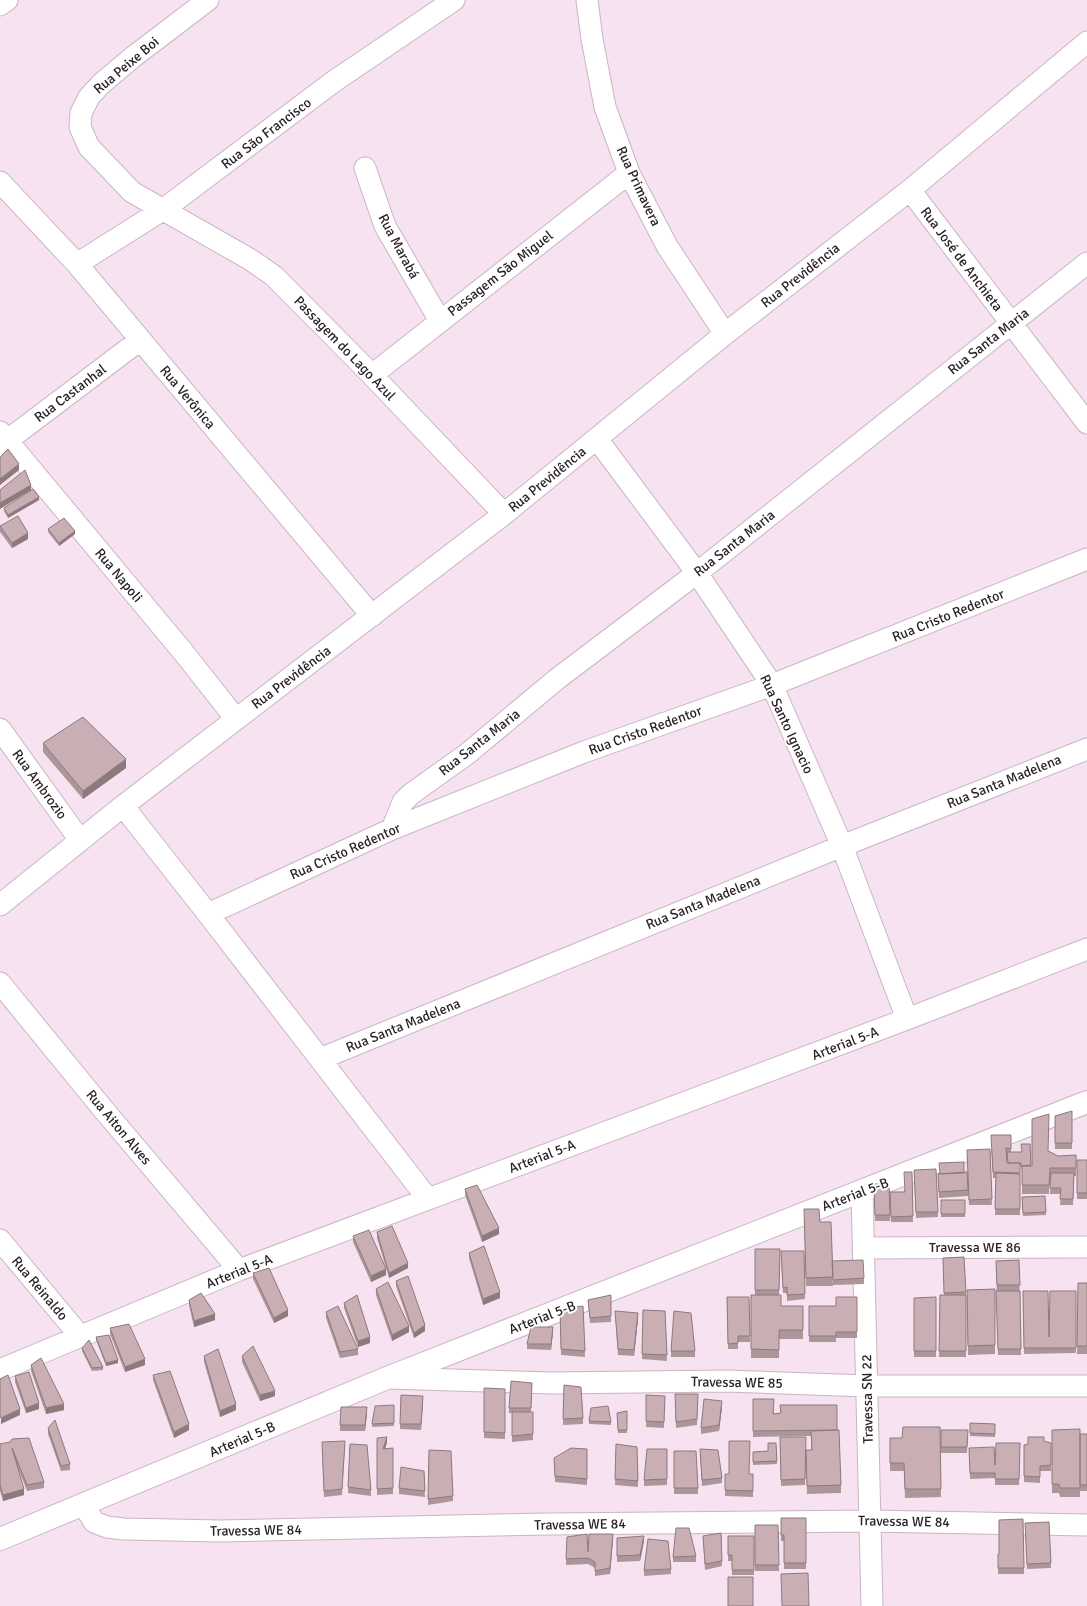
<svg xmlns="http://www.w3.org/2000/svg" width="1087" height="1606" viewBox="0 0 1087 1606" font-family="Signika,sans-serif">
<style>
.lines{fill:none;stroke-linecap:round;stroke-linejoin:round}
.minor-casing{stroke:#c9b5c4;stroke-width:23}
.primary-casing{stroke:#c9b5c4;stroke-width:24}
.minor{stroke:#fff;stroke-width:21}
.primary{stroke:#fff;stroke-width:22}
.wall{fill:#ad969a;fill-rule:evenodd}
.shaded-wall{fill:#8d7a7d}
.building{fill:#c9afb3;stroke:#8d7a7d}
.labels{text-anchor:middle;stroke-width:4;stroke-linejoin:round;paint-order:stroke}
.street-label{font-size:14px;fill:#271f25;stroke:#fff}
</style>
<rect width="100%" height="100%" fill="#f7e2f1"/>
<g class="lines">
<defs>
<path id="minor" d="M208,0L133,57L101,84L89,97L81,113L80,127L89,147L132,192L251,260L274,276L372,375L504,514
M587,0L592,39L605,107L629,173L667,246L725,334
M0,5L7,0
M365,168L385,226L440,321
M0,182L77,264L372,616
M910,190L1087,423
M77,264L164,209L333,82L454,0
M372,375L629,173
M0,432L184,653L236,719
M597,439L697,573L772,685L842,846L907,1019
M0,446L140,340
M0,729L80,840
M123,806L208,914L428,1199
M392,829L403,802L411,794L467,754L557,679L697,573L1087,263
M0,905L123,806L504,514L725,334L910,190L1087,42
M208,914L392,829L584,752L772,685L1087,559
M0,983L103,1109L239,1270
M320,1059L842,846L1087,749
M862,1191L872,1606
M0,1240L80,1336
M863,1248L1087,1247
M0,1370L239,1270L907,1019L1087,949
M387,1378L552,1383L726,1381L867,1386H1087
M84,1505L94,1522L107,1527L124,1529L220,1531L549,1524L870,1521L1087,1525"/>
<path id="primary" d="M0,1539L387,1378L1087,1102"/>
</defs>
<use href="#minor" class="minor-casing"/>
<use href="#primary" class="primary-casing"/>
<use href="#minor" class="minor"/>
<use href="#primary" class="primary"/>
</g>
<path class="wall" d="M39,500L8,518L4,511V508Z
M0,526L28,539L12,548L0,532Z
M48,529L75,534L59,546L48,532Z
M43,743L126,768L83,799L43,752Z
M1072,1111V1149H1055V1116Z
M1011,1135V1152H1022L1030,1144L1031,1166H1032L1049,1151L1076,1168V1176H1074L1073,1205H1060L1061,1194H1050L1051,1177H1050L1049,1194H1022V1168L1021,1169V1166H1020V1215H995L996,1178H993L991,1141ZM1006,1153L1007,1154L1008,1163H1007Z
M990,1149L992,1205H969L967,1156Z
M1077,1160H1087V1199H1077Z
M912,1172L913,1222H891L890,1192H904Z
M964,1173L968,1190V1196L939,1198L938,1179L940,1174Z
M914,1176L938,1212V1217L916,1218Z
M874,1184H889L890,1221H875Z
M465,1189L499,1234L482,1242L465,1195Z
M1045,1196L1046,1215L1023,1216L1022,1197Z
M941,1200H965V1217H941Z
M804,1218L833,1277V1286H806Z
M377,1232L408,1268L389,1278L377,1238Z
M353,1236L386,1275L371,1282L353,1242Z
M755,1249H780L779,1295L781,1306H803V1339H779V1358H751V1295H755Z
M804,1251L805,1299L787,1301V1293H783L781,1256Z
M469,1253L500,1298L483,1305L469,1258Z
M964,1257L966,1295V1357H939L940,1295H944L943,1258Z
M1019,1260L1021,1355H998L996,1261Z
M832,1267L864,1278V1284L833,1285Z
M253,1273L288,1316L274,1323L253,1279Z
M396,1281L425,1331L414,1338L396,1286Z
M1078,1283H1087V1354H1077Z
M376,1289L409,1332L392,1341L376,1295Z
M995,1289V1354L968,1355L967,1290Z
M1023,1291L1049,1337L1076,1291V1353L1024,1354Z
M611,1295V1322L590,1323L588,1300Z
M727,1297H749L750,1342H738V1349H728Z
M857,1297V1338H836V1342H809V1306H836Z
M936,1297V1357H914V1298Z
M189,1300L215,1320L194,1327L189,1305Z
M344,1303L370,1343L358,1347L344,1308Z
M583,1306L585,1357L561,1355L560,1309Z
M643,1310L665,1311L667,1361L642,1359Z
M615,1311L638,1319L634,1356L618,1355Z
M326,1312L358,1349V1355L340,1358L326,1318Z
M110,1328L145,1365L125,1372L110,1334Z
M553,1332L551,1350L527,1349V1344Z
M96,1337L118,1363L106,1366L96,1340Z
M82,1348L103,1367V1370L92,1371L82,1351Z
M671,1351H695V1357H671Z
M204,1356L236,1410L220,1417L204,1362Z
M242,1356L275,1396L260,1401L242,1362Z
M31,1365L64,1410L46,1414L31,1371Z
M153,1375L189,1430L174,1438L153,1380Z
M15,1376L39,1409L26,1413L15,1382Z
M532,1383L531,1412H533V1440L512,1442V1413H509V1408Z
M564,1385L583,1418V1424L563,1425Z
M484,1388L505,1389V1439L484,1438Z
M698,1394L697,1425L676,1428L675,1400Z
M401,1395L423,1402L421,1430L400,1429Z
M646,1395L665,1396L664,1428L646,1427Z
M753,1399L774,1405V1414L780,1413V1405L837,1430L841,1485V1493L807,1494L806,1453L805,1485L781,1486L780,1437L806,1450H811V1436L753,1437Z
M394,1405V1426L372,1427V1424Z
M722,1407L719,1431L701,1434V1428Z
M627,1411V1433H618L617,1413Z
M367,1413L365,1431H340V1425Z
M589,1421L611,1422V1425L589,1424Z
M970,1423L995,1424V1437L970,1436Z
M940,1427L941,1497L905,1498L904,1471H890V1438H902Z
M48,1428L70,1464V1470L61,1471L48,1434Z
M941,1430H968L967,1453H941Z
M1052,1430L1080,1434H1087V1491H1080V1497H1060L1059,1493H1052Z
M377,1438L387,1442L385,1449L393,1448V1494L377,1495Z
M10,1442L44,1482V1488L27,1491L18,1468L24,1495L3,1501L0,1491V1444Z
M776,1443L777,1464L753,1465V1452L768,1451Z
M1020,1443L1019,1485H995V1478L970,1479L969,1448L995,1465Z
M1051,1443V1471H1040V1483L1024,1482V1445Z
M350,1444L371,1490V1496L348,1493Z
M616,1444L637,1447L638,1487L615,1485Z
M345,1446L342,1495L324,1497L322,1448Z
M587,1449V1485L555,1482L554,1458Z
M667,1449V1485L644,1486V1480Z
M429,1450L453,1496V1501L428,1505Z
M674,1451L698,1488V1494H674Z
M700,1455L722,1478V1483L702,1486Z
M424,1471L425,1497L399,1494V1488Z
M725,1474H753V1497L725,1496Z
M781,1518H806V1569H784V1541H781Z
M1023,1519L1024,1574H998V1554H999Z
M1049,1522L1051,1568L1027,1569L1025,1523Z
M755,1525H778L779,1571H755Z
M721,1533L722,1566L705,1570L703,1536Z
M728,1536H754V1575H732V1561H728Z
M617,1538L644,1541L640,1561L617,1562Z
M613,1539L610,1574L595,1576V1568L588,1564L566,1565V1559L588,1552Z
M696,1556V1562H673V1557Z
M671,1569V1574L644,1576V1570Z"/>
<path class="shaded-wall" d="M19,464V470L0,485V479Z
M31,485V490L0,509V503Z
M39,497V500L8,518V515Z
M75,531V534L59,546V543Z
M28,533V539L12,548V543Z
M126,759V768L83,799V791Z
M499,1228V1234L482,1242V1236Z
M408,1263V1268L389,1278V1273Z
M386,1269V1275L371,1282V1276Z
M500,1292V1298L483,1305V1299Z
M288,1310V1316L274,1323V1318Z
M638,1313V1319L634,1356V1350Z
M215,1314V1320L194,1327V1321Z
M425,1325V1331L414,1338V1333Z
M409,1326V1332L392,1341V1335Z
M553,1327V1332L551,1350V1344Z
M370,1337V1343L358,1347V1341Z
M145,1359V1365L125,1372V1367Z
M118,1360V1363L106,1366V1363Z
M275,1391V1396L260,1401V1395Z
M423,1396V1402L421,1430V1424Z
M722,1401V1407L719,1431V1425Z
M39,1403V1409L26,1413V1408Z
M64,1404V1410L46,1414V1408Z
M236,1404V1410L220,1417V1411Z
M367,1407V1413L365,1431V1425Z
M20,1409V1415L1,1424V1418Z
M189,1424V1430L174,1438V1432Z
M387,1437V1442L383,1455V1449Z
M24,1489V1495L3,1501V1495Z
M613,1534V1539L610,1574V1568Z
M644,1536V1541L640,1561V1555Z"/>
<path class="building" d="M8,449L19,464L0,479V457Z
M25,470L31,485L0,503V490Z
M33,489L39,497L8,515L4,508Z
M18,516L28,533L12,543L0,526Z
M64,518L75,531L59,543L48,529Z
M83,717L126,759L83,791L43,743Z
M1072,1111V1143H1055V1116Z
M1049,1114L1048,1151L1058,1156L1076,1155V1168H1050L1049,1185H1022V1166H1032V1119Z
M991,1135H1011V1149L1006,1148L1007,1163H1020V1173L993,1172Z
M1021,1144H1030L1031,1165L1021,1166V1163H1008L1007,1152H1022Z
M990,1149L992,1199L969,1200L967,1150Z
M1077,1160H1087V1193H1077Z
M964,1162V1173L940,1174L939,1163Z
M936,1169L938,1212H916L914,1170Z
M904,1172H912L913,1216L891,1217L890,1192H905Z
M967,1172L968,1190L939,1192L938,1174Z
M996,1173L1020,1174V1209H995Z
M1051,1173H1074L1073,1199H1060L1061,1188H1050Z
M874,1184H889L890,1215H875Z
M477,1185L499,1228L482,1236L465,1189Z
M1045,1196L1046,1212L1023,1213L1022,1197Z
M941,1200H965V1214H941Z
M804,1209H819L820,1222H831L833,1277L806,1278Z
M392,1226L408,1263L389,1273L377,1232Z
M369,1230L386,1269L371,1276L353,1236Z
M484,1246L500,1292L483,1299L469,1253Z
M755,1249H780L779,1290H755Z
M781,1251H804L805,1294L787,1295V1287L783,1288Z
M964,1257L966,1292L944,1293L943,1258Z
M863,1260L864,1278L833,1280L832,1261Z
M1019,1260L1020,1285H997L996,1261Z
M269,1268L288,1310L274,1318L253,1273Z
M408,1276L425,1325L414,1333L396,1281Z
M388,1282L409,1326L392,1335L376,1289Z
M1078,1283H1087V1346H1077Z
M995,1289V1345L968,1346L967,1290Z
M996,1291H1020L1021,1349H998Z
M1023,1291H1048L1049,1337L1050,1291H1076V1348H1024Z
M201,1293L215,1314L194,1321L189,1300Z
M357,1295L370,1337L358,1341L344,1303Z
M611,1295V1316L590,1318L588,1300Z
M751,1295H781V1306H803V1330H779V1350L751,1349Z
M940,1295H966V1351H939Z
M727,1297H749L750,1336H738V1343L728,1344Z
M836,1297H857V1332H836V1336H809V1306H836Z
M936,1297V1351H914V1298Z
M338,1306L358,1349L340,1352L326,1312Z
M583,1306L585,1351L561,1349L560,1309Z
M643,1310L665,1311L667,1355L642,1354Z
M615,1311L638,1313L634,1350L618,1349Z
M674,1311L691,1313L695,1351H671Z
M129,1324L145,1359L125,1367L110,1328Z
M531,1327H553L551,1344H527Z
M109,1335L118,1360L106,1363L96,1337Z
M89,1340L103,1367L92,1368L82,1348Z
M253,1346L275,1391L260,1395L242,1356Z
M218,1349L236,1404L220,1411L204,1356Z
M41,1358L64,1404L46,1408L31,1365Z
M170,1371L189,1424L174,1432L153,1375Z
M29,1372L39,1403L26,1408L15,1376Z
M8,1375L20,1409L1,1418L0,1415V1379Z
M511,1381L532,1383L531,1408H509Z
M564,1385L581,1387L583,1418L563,1419Z
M484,1388L505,1389V1433L484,1432Z
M675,1394H698L697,1419L676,1422Z
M401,1395L423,1396L421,1424H400Z
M646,1395L665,1396L664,1422L646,1421Z
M704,1399L722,1401L719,1425L701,1428Z
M753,1399H774L773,1414L781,1413L780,1405H837V1430L753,1431Z
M394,1405V1423L372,1424L375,1406Z
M608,1406L611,1422L589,1421L591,1408Z
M341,1407H367L365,1425H340Z
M627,1411V1430H618L617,1413Z
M512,1412H533V1434L512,1436Z
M55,1420L70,1464L61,1466L48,1428Z
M970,1423L995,1424V1434L970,1433Z
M903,1427H940L941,1489H905L904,1463H890V1438H902Z
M1080,1429V1488H1060L1059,1484H1052V1430Z
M839,1430L841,1485L807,1486L806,1450H812L811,1431Z
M941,1430H968L967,1447H941Z
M1080,1434H1087V1485H1080Z
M387,1437L383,1449L393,1448V1488L377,1489V1438Z
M780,1437H806L805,1479L781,1480Z
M1028,1437H1044V1441L1051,1443V1465L1040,1466V1477L1024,1476V1445L1028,1444Z
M29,1438L44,1482L27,1485L12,1448L24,1489L3,1495L0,1485V1444L10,1442L12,1439Z
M345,1441L342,1489L324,1491L322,1442Z
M729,1441H750L749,1474H753V1491L725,1490V1474H729Z
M768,1443H776L777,1461L753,1462V1452L768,1451Z
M996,1443H1020L1019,1479H995V1473H970L969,1448L994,1447L995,1465Z
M350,1444L367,1445L371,1490L348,1487Z
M616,1444L637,1447L638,1481L615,1479Z
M571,1448L587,1449V1479L555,1476L554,1458Z
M647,1449H667V1479L644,1480Z
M700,1449L718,1450L722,1478L702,1480Z
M429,1450L451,1451L453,1496L428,1499Z
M674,1451H696L698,1488H674Z
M401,1467L424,1471L425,1491L399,1488Z
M781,1518H806V1563H784V1535H781Z
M1023,1519L1024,1568H998V1554H999V1520Z
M1049,1522L1051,1563L1027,1564L1025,1523Z
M755,1525H778L779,1565H755Z
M676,1528H689L696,1556L673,1557Z
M721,1533L722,1561L705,1564L703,1536Z
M587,1534L588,1552L589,1534H613L610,1568L595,1571V1562L588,1558L566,1559L567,1537Z
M644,1536L640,1555L617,1556V1538Z
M728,1536H754V1570H732V1555H728Z
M648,1539L668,1541L671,1569L644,1570Z
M808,1573L809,1606H782L781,1574Z
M728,1577H753V1606H728Z"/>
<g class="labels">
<g class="street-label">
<text transform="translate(126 65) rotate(-40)" y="5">Rua Peixe Boi</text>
<text transform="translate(266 133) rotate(-37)" y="5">Rua São Francisco</text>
<text transform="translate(639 186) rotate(65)" y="5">Rua Primavera</text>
<text transform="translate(399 246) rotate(62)" y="5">Rua Marabá</text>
<text transform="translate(962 259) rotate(53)" y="5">Rua José de Anchieta</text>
<text transform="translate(500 273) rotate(-38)" y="5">Passagem São Miguel</text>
<text transform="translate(800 275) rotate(-38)" y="5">Rua Previdência</text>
<text transform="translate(988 341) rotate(-38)" y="5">Rua Santa Maria</text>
<text transform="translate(345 348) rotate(46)" y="5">Passagem do Lago Azul</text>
<text transform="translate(70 393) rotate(-37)" y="5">Rua Castanhal</text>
<text transform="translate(188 397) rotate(50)" y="5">Rua Verônica</text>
<text transform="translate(547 479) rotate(-39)" y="5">Rua Previdência</text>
<text transform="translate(734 543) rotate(-38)" y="5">Rua Santa Maria</text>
<text transform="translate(119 575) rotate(50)" y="5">Rua Napoli</text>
<text transform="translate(948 615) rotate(-22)" y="5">Rua Cristo Redentor</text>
<text transform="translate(291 677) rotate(-37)" y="5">Rua Previdência</text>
<text transform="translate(787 724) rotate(65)" y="5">Rua Santo Ignacio</text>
<text transform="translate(645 730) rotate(-20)" y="5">Rua Cristo Redentor</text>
<text transform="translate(479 742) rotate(-38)" y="5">Rua Santa Maria</text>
<text transform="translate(1004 781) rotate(-22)" y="5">Rua Santa Madelena</text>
<text transform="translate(40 784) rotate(54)" y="5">Rua Ambrozio</text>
<text transform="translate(345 851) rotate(-24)" y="5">Rua Cristo Redentor</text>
<text transform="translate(703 902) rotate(-22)" y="5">Rua Santa Madelena</text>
<text transform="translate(403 1025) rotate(-22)" y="5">Rua Santa Madelena</text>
<text transform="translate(845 1043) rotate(-21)" y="5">Arterial 5-A</text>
<text transform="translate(119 1127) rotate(50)" y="5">Rua Aiton Alves</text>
<text transform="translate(542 1156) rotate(-21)" y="5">Arterial 5-A</text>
<text transform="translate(855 1194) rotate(-21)" y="5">Arterial 5-B</text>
<text x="975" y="1252">Travessa WE 86</text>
<text transform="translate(239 1271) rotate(-22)" y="5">Arterial 5-A</text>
<text transform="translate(40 1288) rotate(50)" y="5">Rua Reinaldo</text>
<text transform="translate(542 1317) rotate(-21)" y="5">Arterial 5-B</text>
<text transform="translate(737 1382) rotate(1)" y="5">Travessa WE 85</text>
<text transform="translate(867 1399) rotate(-91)" y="5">Travessa SN 22</text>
<text transform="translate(242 1439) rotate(-23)" y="5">Arterial 5-B</text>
<text transform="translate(904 1521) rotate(1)" y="5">Travessa WE 84</text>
<text transform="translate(580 1524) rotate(-1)" y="5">Travessa WE 84</text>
<text transform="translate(256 1530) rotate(-1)" y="5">Travessa WE 84</text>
</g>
</g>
</svg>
